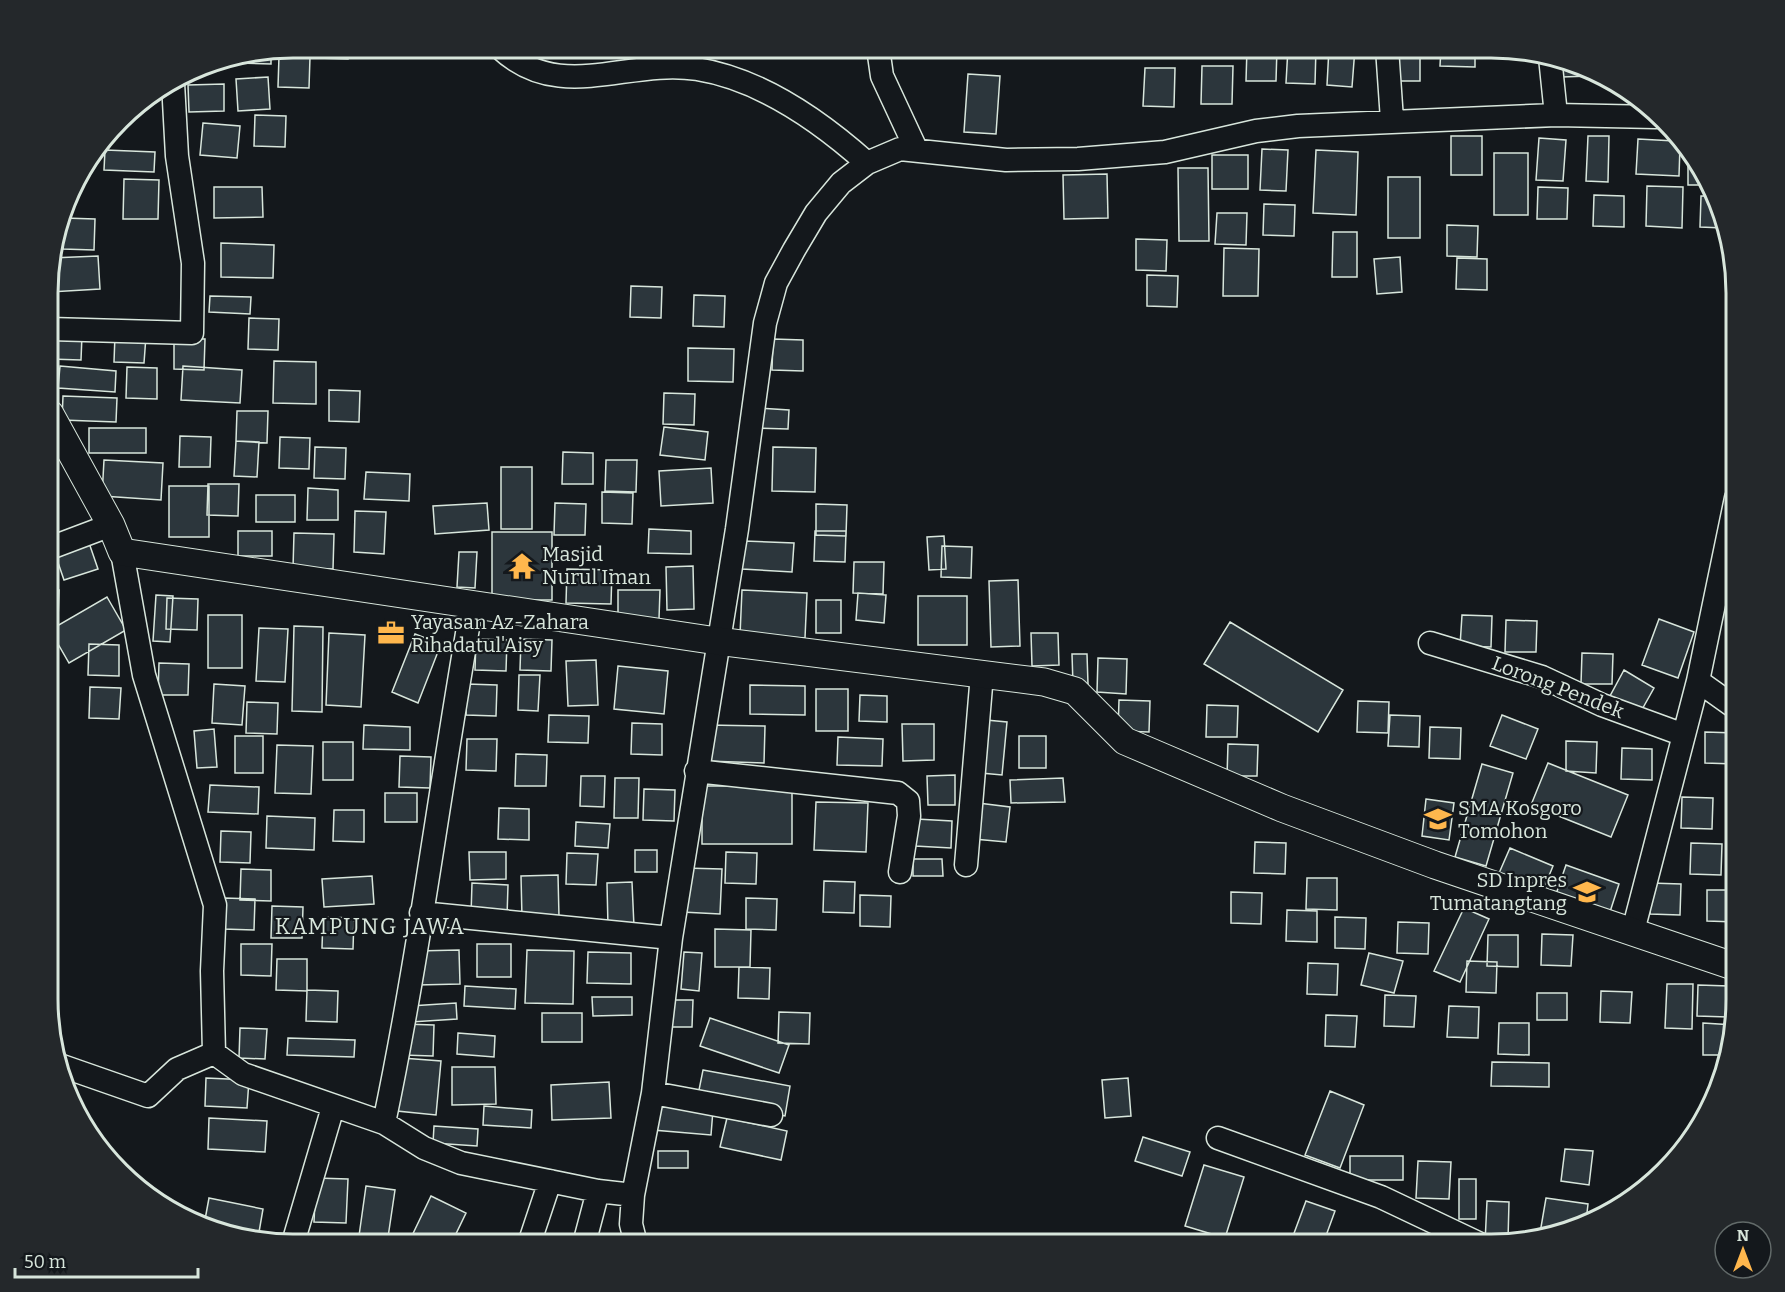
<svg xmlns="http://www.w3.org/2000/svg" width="1785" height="1292" viewBox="0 0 1785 1292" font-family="Bitter,serif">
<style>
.building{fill:#2c363c;stroke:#d8e6dc;stroke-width:1.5}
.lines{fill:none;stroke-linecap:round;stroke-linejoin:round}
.minor-casing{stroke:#d8e6dc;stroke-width:25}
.tertiary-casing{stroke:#d8e6dc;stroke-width:29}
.minor{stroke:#14181c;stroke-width:22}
.tertiary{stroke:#14181c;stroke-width:27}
.labels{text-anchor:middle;stroke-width:4.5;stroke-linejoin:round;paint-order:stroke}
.poi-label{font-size:20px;fill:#d8e6dc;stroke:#14181c;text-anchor:start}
.street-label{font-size:20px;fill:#d8e6dc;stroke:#14181c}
.quarter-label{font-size:22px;letter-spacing:1.5px;fill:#d8e6dc;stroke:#14181c}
.rim{fill:none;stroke:#d8e6dc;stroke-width:3}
</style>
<rect width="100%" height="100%" fill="#14181c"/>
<path class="building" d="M294,48H313V54L282,53V50Z
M317,48H348V59L317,58Z
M1150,48H1220V51L1150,55Z
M1247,48H1277L1276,81H1246Z
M1288,48H1316L1315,84L1286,83Z
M1329,48H1355L1352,87L1327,85Z
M1394,48H1420V81H1394Z
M1441,48H1475V67L1440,66Z
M271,52V64L238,63L239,59Z
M279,56L310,57L309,88L278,87Z
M1561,59L1590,71V76L1562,77Z
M1202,66H1233L1232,104H1201Z
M1145,68H1175L1174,107L1143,106Z
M968,74L1000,76L996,134L964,132Z
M268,77L270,109L238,111L236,79Z
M224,84V111L189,112L188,85Z
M255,115L286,116L285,147L254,146Z
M203,123L240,126L237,158L200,155Z
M1451,136H1482V175H1451Z
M1588,136H1609L1608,182L1586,181Z
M1539,138L1566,140L1563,181L1536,180Z
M1638,139L1675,141L1680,146L1679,176L1636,174Z
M1262,149L1288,150L1286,191L1260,190Z
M105,150L155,152L154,172L104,170Z
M1316,150L1358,152L1356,215L1313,213Z
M1494,153H1528V215H1494Z
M1212,155H1248V189H1212Z
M1688,156L1712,185H1688Z
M1178,168H1208L1209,241H1179Z
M1107,174L1108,218L1064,219L1063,175Z
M1388,177H1420V238H1388Z
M124,179L159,180L158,219H123Z
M1647,186L1683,187L1682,228L1646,226Z
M214,187H262L263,217L214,218Z
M1538,187L1568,188L1567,219H1537Z
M1594,195L1624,196V227L1593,226Z
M1701,196H1715L1723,228L1700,227Z
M1264,204L1295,205L1294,236L1263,235Z
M1217,213H1247L1246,245L1215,244Z
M64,218L95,219L94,250L63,249Z
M1447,225L1478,226L1477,257L1447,256Z
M1333,232H1357V277H1332Z
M1136,239L1167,240L1166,271L1136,270Z
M221,243L274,245L273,278L221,277Z
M1224,248L1259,249L1258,296H1223Z
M98,256L100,289L50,292L51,258Z
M1400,257L1402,292L1377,294L1374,259Z
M1457,258L1487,259V290L1456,289Z
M1147,275L1178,276L1177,307L1147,306Z
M631,286L662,287L661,318L630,317Z
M694,295L725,296L724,327L693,326Z
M210,296L251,297L250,314L209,312Z
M249,318L279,319L278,350L248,349Z
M50,334L82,335L81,360L50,359Z
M115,335L146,336L144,363L114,362Z
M174,338L205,339L204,370L174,369Z
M773,339L803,340V371L772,370Z
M688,348L734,349L733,382L688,381Z
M274,361L316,362V404L273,403Z
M60,366L116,371L115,392L58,388Z
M183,366L242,370L240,403L181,400Z
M127,367L157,368V399L126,398Z
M329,390L360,391L359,422L329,421Z
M664,393L695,394L694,425L663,424Z
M63,396L117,398L116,422L62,420Z
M758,408L789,410L788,429L757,428Z
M237,411H268L267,443L236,441Z
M664,427L708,432L705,460L660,455Z
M89,428H146V453H89Z
M180,436L211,437L210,467H179Z
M280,437L310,438L309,469L279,468Z
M236,441L259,442L257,477L234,476Z
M315,447L346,448L345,479L314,478Z
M773,447L816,448L815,492L772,491Z
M563,452L593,453V484H562Z
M104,460L163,463L161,500L102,496Z
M606,460H637L636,492L605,491Z
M501,467H532V529H501Z
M711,468L713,503L661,506L659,471Z
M366,472L410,474L409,501L364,499Z
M208,484H239L238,516L207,515Z
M169,486H209V537H169Z
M308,488L338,490V520H307Z
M602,492L633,493L632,524L602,523Z
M256,495H295V522H256Z
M487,503L489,530L435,534L433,506Z
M555,503L586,504L585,535H554Z
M816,504L847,505L846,536L816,535Z
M355,511L386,512L384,554L354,552Z
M649,529L691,531V554L648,553Z
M238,531H272V556H238Z
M815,531H846L845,562L814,561Z
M492,532H552V600H492Z
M294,533L334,534L333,569L293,568Z
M944,536L946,569L929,570L927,537Z
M87,537L98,569L64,580L53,548Z
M744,541L794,543L792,572L742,569Z
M942,546L972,547L971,578L941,577Z
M459,552H477L475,588L457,587Z
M854,562H884L883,594L853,593Z
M693,566L694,609L667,610L666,567Z
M567,569L612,570L611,604L566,603Z
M1018,580L1020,646L991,647L989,581Z
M50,590H59L58,621H50Z
M618,590H660L659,619H618Z
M742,590L807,593L805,638L740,635Z
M858,593L886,595L884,623L856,620Z
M156,595L173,596L170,642L153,641Z
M918,596H967V645H918Z
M107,597L126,630L69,663L50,630Z
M167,598L198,599L197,630L166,629Z
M816,600H841V633H816Z
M208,615H242V668H208Z
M1462,615L1492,616L1491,647L1460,646Z
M1659,619L1694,632L1678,678L1642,665Z
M1506,620L1537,621L1536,652H1505Z
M1230,622L1343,690L1318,732L1204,664Z
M294,626L323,627L322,712L292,711Z
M259,628L288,629L285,682L256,681Z
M329,633L365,635L361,707L326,705Z
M1031,633H1058L1059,665L1032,666Z
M415,634L441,644L418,703L392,692Z
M476,639L507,640L506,671L475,670Z
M521,639L552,640L551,671L520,670Z
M89,644L119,645V676L88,675Z
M1582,653L1613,654L1612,684H1581Z
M1072,654H1087L1088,684L1073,685Z
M1098,658L1127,659L1126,694L1097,692Z
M596,660L598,705L568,706L566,661Z
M159,663L189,664L188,695H158Z
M618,666L668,671L664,714L614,709Z
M1624,670L1654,688L1640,713L1610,696Z
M519,675H540L538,711L518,710Z
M214,684L245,686L242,725L212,723Z
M467,684L497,685L496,716L466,715Z
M750,685L805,686V715L750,714Z
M90,687L121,688L119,719L89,718Z
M816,689H848V731H816Z
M860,695L887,696V722L859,721Z
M1119,700L1150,701L1149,732L1118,731Z
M1358,701L1389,702L1388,733L1357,732Z
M247,702L278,703L277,734L246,733Z
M1207,705L1238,706L1237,737H1206Z
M549,715L589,716L588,743L548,742Z
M1390,715L1420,716L1419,747L1388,746Z
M1502,715L1538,729L1526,759L1490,746Z
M986,720L1007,722L1002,775L981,773Z
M632,723L662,724V755L631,754Z
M902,724H934V760L903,761Z
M364,725L410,727V750L363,749Z
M707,725L765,726L764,763L706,761Z
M1430,727L1461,728L1460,759L1429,758Z
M214,729L217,767L197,768L194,731Z
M1705,732L1736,733L1735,764L1705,763Z
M235,736H263V773H235Z
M1019,736H1046V768H1019Z
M838,737L883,739L882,766L837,765Z
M467,739H497L496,771L466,770Z
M1566,741L1597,742L1596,773L1566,771Z
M323,742H353V780H323Z
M1228,744L1258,745L1257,776H1227Z
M277,745L313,746L311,794L275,793Z
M1622,748L1652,749V780L1621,779Z
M516,754L547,755L546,786H515Z
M400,756L431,757L430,788L399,787Z
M1548,763L1628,795L1611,837L1531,805Z
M1482,764L1513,773L1486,866L1455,857Z
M955,775V805H928L927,776Z
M581,776H605L604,807L580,806Z
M615,778H639L638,818H614Z
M1063,778L1065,802L1011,803L1010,780Z
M210,785L259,787L258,814L208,812Z
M702,786H792V844H702Z
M644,789L675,790L674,821L643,820Z
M385,793H417V822H385Z
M1682,797L1713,798L1712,829L1681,828Z
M1426,799L1454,803L1449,840L1422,836Z
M816,802L868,803L866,852L814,850Z
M978,803L1010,807L1006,842L974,839Z
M499,808L529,809V840L498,839Z
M334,810H364V842L333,841Z
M267,816L315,818L314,850L266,848Z
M916,819L952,821L951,848L915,846Z
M576,822L610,824L608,848L575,846Z
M221,831L251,832L250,863L220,862Z
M1255,842L1286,843L1285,874L1254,873Z
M1691,843L1722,844L1721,875L1690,874Z
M1510,848L1553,866L1540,898L1496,880Z
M635,850H657V872H635Z
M469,852H506V879L470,880Z
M726,852L757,853L756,884L725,883Z
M567,853L598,854L596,885L566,884Z
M913,859H942L943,876H913Z
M1566,865L1619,884L1608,918L1554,900Z
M684,868L722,869L720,914L682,912Z
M241,869L271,870V901L240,900Z
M558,875L559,917L522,918L521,876Z
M372,876L374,904L324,907L322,879Z
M1307,878H1337V910L1306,909Z
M824,881L855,882L854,913L823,912Z
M632,882L634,927H608L607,883Z
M472,883L508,885L507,917L471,915Z
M1650,883L1681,884L1680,915L1650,914Z
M1707,890H1736V922L1707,921Z
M1231,892L1262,893L1261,924L1231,923Z
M860,895L891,896L890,927L860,926Z
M224,898L255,899L254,930L223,929Z
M746,898L777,899L776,930L746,929Z
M272,906L303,907L302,938H271Z
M1464,908L1489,919L1460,982L1434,971Z
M1287,910L1317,911V942L1286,941Z
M1734,913H1736V944H1734Z
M323,917L354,918L353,949L322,948Z
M1335,917L1366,918L1365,949L1335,948Z
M1398,922L1429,923L1428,954L1397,953Z
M715,929L751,930L750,967H715Z
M1542,934L1573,935L1571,966L1541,965Z
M1488,935H1518V967L1487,966Z
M241,944H272L271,976L241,975Z
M477,944H511V977H477Z
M459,950L460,984L417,985L416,951Z
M527,950L574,951L573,1004L525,1003Z
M588,952L631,953V984L587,983Z
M684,952L702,953L699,991L681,989Z
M1369,953L1403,961L1394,993L1361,985Z
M277,959H307V991L276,990Z
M1467,961L1497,962L1496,993L1466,992Z
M1308,963L1338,964L1337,995L1307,994Z
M739,967L770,968L769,999L738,998Z
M1667,984H1693L1692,1029L1665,1028Z
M1698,985L1729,986L1728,1017L1697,1016Z
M465,986L516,989L515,1009L464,1006Z
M307,990L338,991L337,1022L306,1021Z
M1601,991L1632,992L1630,1023L1600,1022Z
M1537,993H1567V1020H1537Z
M1385,995L1416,996L1414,1027L1384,1026Z
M592,997H632V1015L593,1016Z
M670,1000H693L692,1027H669Z
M456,1003L457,1019L411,1022L410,1006Z
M1449,1006L1479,1007L1478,1038L1447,1037Z
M779,1012L810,1013L809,1044L778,1043Z
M542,1013H582V1042H542Z
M1326,1015L1357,1016L1355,1047L1325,1046Z
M710,1018L789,1045L779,1073L700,1046Z
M1499,1023H1529V1055L1498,1054Z
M1703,1023L1734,1025L1727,1055H1703Z
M404,1024L434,1025L433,1056L402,1055Z
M240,1028L267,1029L265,1059L239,1058Z
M458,1033L495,1036L494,1057L457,1054Z
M288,1038L355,1040L354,1057L287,1055Z
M402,1058L441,1061L436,1115L397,1111Z
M1492,1062L1549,1063V1087L1491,1086Z
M452,1067H495L496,1104L452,1105Z
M703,1070L790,1086L785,1116L697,1100Z
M206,1078L249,1080L247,1108L205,1106Z
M1128,1078L1131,1116L1105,1118L1102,1080Z
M609,1082L611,1118L552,1120L551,1085Z
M1330,1091L1364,1105L1340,1168L1305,1155Z
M484,1106L532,1110L531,1128L483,1125Z
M655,1106L713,1110L711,1135L653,1130Z
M209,1118L267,1121L265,1152L208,1149Z
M727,1118L787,1131L781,1160L720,1147Z
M434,1126L478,1129L477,1146L433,1143Z
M1143,1137L1190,1152L1182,1176L1135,1161Z
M1565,1149L1593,1151L1589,1185L1561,1181Z
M658,1151H688V1168H658Z
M1350,1156H1403V1180H1350Z
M1418,1161L1451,1162L1449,1199L1416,1198Z
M1204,1165L1244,1177L1225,1238L1185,1226Z
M316,1178L348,1179L346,1223L314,1222Z
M1459,1179H1476V1219H1459Z
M366,1186L395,1190L387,1244L358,1243Z
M431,1196L466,1213L451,1244H408Z
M209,1198L263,1209L258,1238L204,1225Z
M1546,1198L1588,1204L1586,1222L1540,1233Z
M1306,1201L1335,1211L1323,1244H1290Z
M1487,1201L1509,1202L1508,1240L1485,1243Z
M297,1236H340V1244L297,1243Z"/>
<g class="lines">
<defs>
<path id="minor" d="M500,48C560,104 627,58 697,69C760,79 820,121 867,163
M878,48L882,76L916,149
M1387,48L1392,120
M1550,57L1556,115
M50,329L192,333L193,263L177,156L173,83
M50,548L111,525
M122,552L144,675L215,905L212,971L214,1053L243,1074L384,1123L424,1148L461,1163L598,1191L633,1195
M1430,643L1542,677L1602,705L1684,735
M1698,681L1736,708
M696,771L898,793L908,801L909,816L900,872
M966,865L982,674
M421,913L671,938
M1633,931L1698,681L1736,498
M62,1066L148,1096L177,1069L214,1053
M653,1093L771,1115
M384,1123C420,952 441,778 472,605
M1218,1138L1381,1197L1480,1244
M293,1243L333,1107
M529,1244L550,1181
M584,1244L598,1191
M636,1244L631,1224L633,1195L653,1093L671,938L737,529L765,323L776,283L794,250L816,213L841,183L867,163L900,149L1006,160L1078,159L1165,152L1256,131L1298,126L1556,115L1656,117"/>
<path id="tertiary" d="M50,414L111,525L122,552L717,641L1044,682L1075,691L1125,741L1282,808L1435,865L1736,967"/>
</defs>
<use href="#minor" class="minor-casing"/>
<use href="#tertiary" class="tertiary-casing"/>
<use href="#minor" class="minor"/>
<use href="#tertiary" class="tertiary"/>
</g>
<defs>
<symbol id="temple-bare" viewBox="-9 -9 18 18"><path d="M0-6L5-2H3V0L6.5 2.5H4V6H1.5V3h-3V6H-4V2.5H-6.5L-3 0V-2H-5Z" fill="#ffb74d" stroke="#14181c" stroke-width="2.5" paint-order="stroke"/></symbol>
<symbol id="office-bare" viewBox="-9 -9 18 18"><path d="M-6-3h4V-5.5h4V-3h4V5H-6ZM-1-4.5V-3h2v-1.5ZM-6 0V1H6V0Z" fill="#ffb74d" stroke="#14181c" stroke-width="2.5" paint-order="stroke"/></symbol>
<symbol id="school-bare" viewBox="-9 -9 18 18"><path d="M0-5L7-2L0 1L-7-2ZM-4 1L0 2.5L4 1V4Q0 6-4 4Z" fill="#ffb74d" stroke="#14181c" stroke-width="2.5" paint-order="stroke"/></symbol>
</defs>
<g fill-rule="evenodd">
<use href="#temple-bare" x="503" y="547" width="38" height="38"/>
<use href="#office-bare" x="372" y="614" width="38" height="38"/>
<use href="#school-bare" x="1419" y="800" width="38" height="38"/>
<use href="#school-bare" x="1568" y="873" width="38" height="38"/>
</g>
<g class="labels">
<g class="poi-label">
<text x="542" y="561">Masjid<tspan x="542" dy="23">Nurul Iman</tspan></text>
<text x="411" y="629">Yayasan Az-Zahara<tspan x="411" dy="23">Rihadatul'Aisy</tspan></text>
<text x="1458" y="815">SMA Kosgoro<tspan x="1458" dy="23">Tomohon</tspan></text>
<text x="1567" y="887" text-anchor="end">SD Inpres<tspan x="1567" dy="23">Tumatangtang</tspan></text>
</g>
<g class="street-label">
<text transform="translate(1558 687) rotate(21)" y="7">Lorong Pendek</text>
</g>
<g class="quarter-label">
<text x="370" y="934">KAMPUNG JAWA</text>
</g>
</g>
<path d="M0 0H1785V1292H0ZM293 58H1491A235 235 0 0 1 1726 293V999A235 235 0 0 1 1491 1234H293A235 235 0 0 1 58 999V293A235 235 0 0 1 293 58Z" fill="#24282b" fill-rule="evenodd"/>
<path class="rim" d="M293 58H1491A235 235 0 0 1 1726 293V999A235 235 0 0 1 1491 1234H293A235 235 0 0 1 58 999V293A235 235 0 0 1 293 58Z"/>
<g transform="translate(1743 1250)"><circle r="28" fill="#14181c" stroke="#626a69" stroke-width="1.5"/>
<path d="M0-4.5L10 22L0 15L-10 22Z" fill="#ffb74d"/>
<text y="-9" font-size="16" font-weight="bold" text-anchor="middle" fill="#d8e6dc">N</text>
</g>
<path d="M15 1268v9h183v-9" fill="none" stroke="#d8e6dc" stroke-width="3"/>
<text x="24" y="1268" font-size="18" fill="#d8e6dc" stroke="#14181c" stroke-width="4.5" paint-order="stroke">50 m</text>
</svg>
